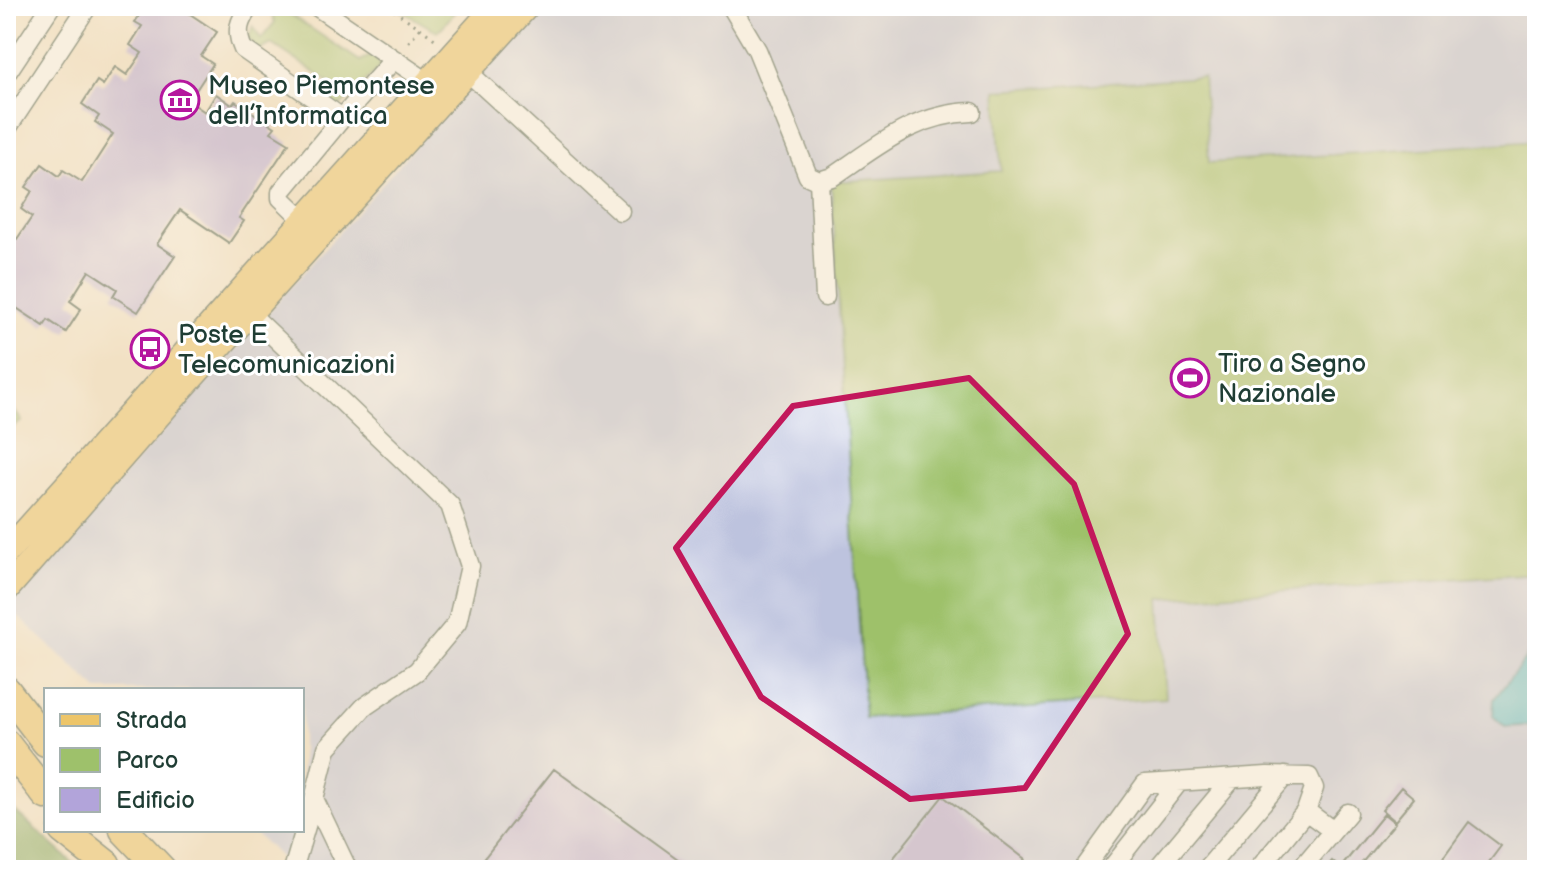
<svg xmlns="http://www.w3.org/2000/svg" width="1543" height="876" viewBox="0 0 1543 876" font-family="'Balsamiq Sans',sans-serif">
<style>
.industrial{fill:#bdc3de}
.green{fill:#9ec16b;stroke:#5e7f50;stroke-width:2}
.forest{fill:#7ea75f;stroke:#4e724a;stroke-width:2}
.water{fill:#50b9ce;stroke:#387b81;stroke-width:2}
.building{fill:#b2a4da}
.lines{fill:none;stroke-linecap:round;stroke-linejoin:round}
.minor-casing{stroke:#3f564a;stroke-width:21}
.major-casing{stroke:#3f564a;stroke-width:27}
.highway-casing{stroke:#3f564a;stroke-width:31}
.path{stroke:#3f564a;stroke-width:3;stroke-dasharray:2 6;stroke-linecap:butt}
.minor{stroke:#fff;stroke-width:18}
.major{stroke:#edc569;stroke-width:24}
.highway{stroke:#edc569;stroke-width:28}
.marked{fill:none;stroke:#c2185b;stroke-width:6;stroke-linejoin:round}
.labels{text-anchor:middle;stroke-width:6;stroke-linejoin:round;paint-order:stroke}
.poi-label{font-size:26px;fill:#1f3d34;stroke:#fff;text-anchor:start}
</style>
<rect width="100%" height="100%" fill="#fff"/>
<filter id="ink" filterUnits="userSpaceOnUse"><feTurbulence type="fractalNoise" baseFrequency=".0125" numOctaves="2"/><feDisplacementMap in="SourceGraphic" scale="16" xChannelSelector="R" yChannelSelector="G"/><feConvolveMatrix kernelMatrix="1 2 1 2 8 2 1 2 1" color-interpolation-filters="sRGB"/></filter>
<filter id="wash" filterUnits="userSpaceOnUse"><feTurbulence type="fractalNoise" baseFrequency=".006" numOctaves="4" result="noise"/><feDisplacementMap in="SourceGraphic" scale="32" xChannelSelector="R" yChannelSelector="G"/><feGaussianBlur stdDeviation="1.8" result="paint"/><feColorMatrix in="noise" values="0 0 0 0 0 0 0 0 0 0 0 0 0 0 0 0 0 1.4 0 .05"/><feComposite in="paint" operator="in"/></filter>
<g filter="url(#wash)">
<rect width="100%" height="100%" fill="#f2e1c4"/>
<path class="industrial" d="M539,6H1537V870H294L251,830H302V690H98L8,607Z"/>
<path class="green" d="M267,6H293L285,11L360,61L374,54L381,66L341,106H336L326,97L338,88L272,44L258,51L248,38L253,26L261,39L275,22Z
M398,6H460L438,32L398,9Z
M1203,77L1209,163L1537,141V573L1160,599L1166,698L865,718L831,182L1001,171L996,90Z
M6,399L22,421L6,432Z"/>
<path class="forest" d="M6,803L81,870H6Z"/>
<path class="water" d="M1530,653H1537V725L1505,727L1493,716L1494,699Z"/>
<g id="blocks">
<path class="building" d="M6,6H17L6,22Z
M146,6H164L169,9L171,6H178L217,32L201,56L213,64L189,101L205,112L216,94L232,105L235,101L275,127L271,132L289,143L239,218L244,221L229,243L180,210L157,244L175,256L138,312L113,296L117,289L89,271L70,301L81,309L66,332L48,320L44,326L6,301V232L17,239L32,217L21,209L32,191L26,187L42,164L59,176L63,170L82,182L113,134L95,122L99,116L82,104L97,81L103,85L115,67L127,75L142,53L130,45L142,26L135,22Z
M554,769L693,870H475Z
M1401,787L1414,798L1395,821L1382,810Z
M943,796L1025,859L1016,870H884Z
M1384,814L1395,823L1356,870H1346L1342,866Z
M1469,822L1501,846L1483,870H1434Z
M1332,861L1342,870H1324Z"/>
</g>
</g>
<g filter="url(#ink)">
<use href="#blocks" fill-opacity="0" stroke="#3f564a" stroke-width="2"/>
<g class="lines">
<defs>
<path id="minor" d="M250,6C239,21 235,31 243,49L342,118L394,59
M316,6L436,88
M731,6L757,50L808,176L819,181L832,177C878,146 914,114 972,112
M458,63L620,211
M6,74L51,6
M6,130L88,6
M819,181L825,297
M312,228L281,198V192L342,118
M241,305L450,505L470,566L457,623L417,671L364,707L327,748L314,799L348,870
M293,870L314,799
M1083,870L1145,784L1267,776L1309,777L1314,788L1306,811L1333,831
M1110,870L1179,782
M1156,870L1232,779
M1206,870L1285,776
M1258,870L1306,811
M1300,870L1348,813"/>
<path id="major" d="M6,553L496,6
M6,590L177,394L527,6"/>
<path id="highway" d="M6,690L46,742
M6,744L46,795
M63,830L106,864
M124,830L162,870"/>
</defs>
<use href="#minor" class="minor-casing"/>
<use href="#major" class="major-casing"/>
<use href="#highway" class="highway-casing"/>
<path class="path" d="M387,6L420,28L407,44
M420,28L436,40"/>
<use href="#minor" class="minor"/>
<use href="#major" class="major"/>
<use href="#highway" class="highway"/>
</g>
</g>
<path d="M0 0H1543V876H0ZM969,378L1074,484L1128,634L1025,788L910,799L761,697L676,548L793,406Z" fill="#f2e1c4" fill-opacity=".55" fill-rule="evenodd"/>
<path class="marked" d="M969,378L1074,484L1128,634L1025,788L910,799L761,697L676,548L793,406Z"/>
<defs>
<symbol id="museum-ring" viewBox="-11 -11 22 22"><circle r="9.5" fill="#fff" stroke="#b5179e" stroke-width="1.5"/><path d="M0-6L6-3V-2H-6V-3ZM-5-1h2V3h-2ZM-1-1h2V3h-2ZM3-1h2V3H3ZM-6 4H6V6H-6Z" fill="#b5179e"/></symbol>
<symbol id="bus-ring" viewBox="-11 -11 22 22"><circle r="9.5" fill="#fff" stroke="#b5179e" stroke-width="1.5"/><path d="M-5-6H5V4H4V6H2V4H-2V6H-4V4H-5ZM-3.5-4V0h7V-4ZM-3.5 1.2v1.5H-2V1.2ZM2 1.2v1.5H3.5V1.2Z" fill="#b5179e"/></symbol>
<symbol id="stadium-ring" viewBox="-11 -11 22 22"><circle r="9.5" fill="#fff" stroke="#b5179e" stroke-width="1.5"/><path d="M0-5a6.5 5 0 1 0 0 10a6.5 5 0 1 0 0-10ZM-3.5-1.8h7v3.6h-7Z" fill="#b5179e"/></symbol>
</defs>
<g fill-rule="evenodd">
<use href="#museum-ring" x="158" y="78" width="44" height="44"/>
<use href="#bus-ring" x="128" y="327" width="44" height="44"/>
<use href="#stadium-ring" x="1168" y="356" width="44" height="44"/>
</g>
<g class="labels">
<g class="poi-label">
<text x="208" y="94">Museo Piemontese<tspan x="208" dy="30">dell’Informatica</tspan></text>
<text x="178" y="343">Poste E<tspan x="178" dy="30">Telecomunicazioni</tspan></text>
<text x="1218" y="372">Tiro a Segno<tspan x="1218" dy="30">Nazionale</tspan></text>
</g>
</g>
<rect width="1543" height="876" fill="none" stroke="#fff" stroke-width="32"/>
<rect x="44" y="688" width="260" height="144" fill="#ffffff" stroke="#a5b1ae" stroke-width="2"/>
<rect x="60" y="714" width="40" height="12" fill="#edc569" stroke="#a5b1ae" stroke-width="2"/>
<text x="116" y="728" font-size="24" fill="#1f3d34">Strada</text>
<rect x="60" y="748" width="40" height="24" fill="#9ec16b" stroke="#a5b1ae" stroke-width="2"/>
<text x="116" y="768" font-size="24" fill="#1f3d34">Parco</text>
<rect x="60" y="788" width="40" height="24" fill="#b2a4da" stroke="#a5b1ae" stroke-width="2"/>
<text x="116" y="808" font-size="24" fill="#1f3d34">Edificio</text>
</svg>
